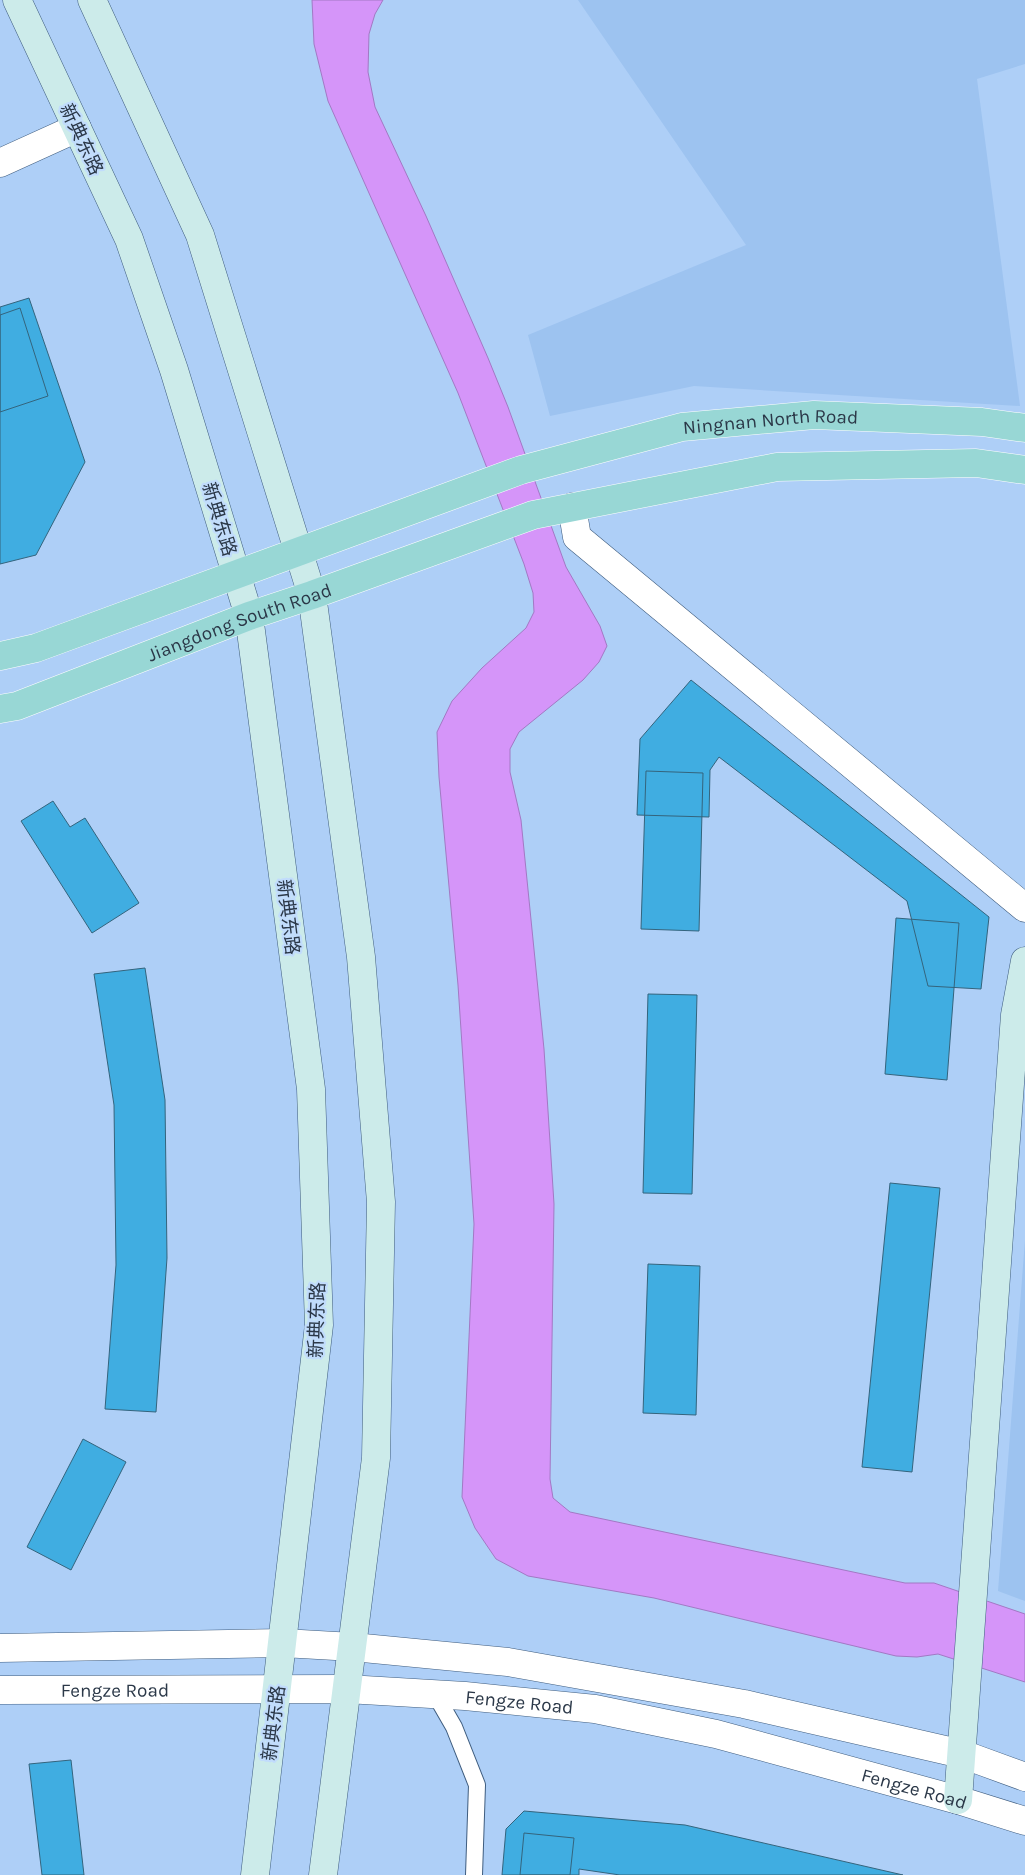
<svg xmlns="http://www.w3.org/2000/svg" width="1025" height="1875" viewBox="0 0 1025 1875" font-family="Karla,'Noto Sans SC',sans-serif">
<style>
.built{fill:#9dc3f0}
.water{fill:#d595f9;stroke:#a279c4}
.building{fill:#40ade1;stroke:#34647d}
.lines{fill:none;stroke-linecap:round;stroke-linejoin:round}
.lane-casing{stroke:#3f5d7f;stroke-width:18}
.street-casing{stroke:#3f5d7f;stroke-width:29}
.secondary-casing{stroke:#3f5d7f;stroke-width:29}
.primary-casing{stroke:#fff;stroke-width:29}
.lane{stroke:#fff;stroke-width:16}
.street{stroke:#fff;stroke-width:28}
.secondary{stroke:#ccebea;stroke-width:28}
.primary{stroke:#98d7d5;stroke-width:28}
.labels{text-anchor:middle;stroke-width:4.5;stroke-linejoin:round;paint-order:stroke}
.street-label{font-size:19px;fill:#2b3848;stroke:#c1dcfc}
</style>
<rect width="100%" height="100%" fill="#aecff7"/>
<path class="built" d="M578,0H1025V64L977,79L1020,406L694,386L550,416L528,335L746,245Z
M1025,1240V1601L998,1591Z"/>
<path class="water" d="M312,0H383L375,14L369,34L368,72L375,107L426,216L488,358L508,407L566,567L600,626L607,646L599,662L583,680L519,732L510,749V772L521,820L544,1049L554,1204L550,1479L553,1498L570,1512L905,1583H934L1025,1614V1682L938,1654L917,1657L896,1656L654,1598L528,1576L496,1559L475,1528L462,1497L474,1224L458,985L439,777L437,732L452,701L482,668L526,628L534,612L533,593L524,564L458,393L328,101L314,44Z"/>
<path class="building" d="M29,298L85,462L36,555L0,564V307Z
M20,308L48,396L0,412V315Z
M691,680L989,917L981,989L928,986L907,901L719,757L710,770L709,817L637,815L640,739Z
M646,771L703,773L699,931L641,929Z
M53,801L70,827L85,818L139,903L92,933L21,821Z
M896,918L959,923L947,1080L885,1074Z
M145,968L165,1100L167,1258L156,1412L105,1409L116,1265L114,1105L94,974Z
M648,994L697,995L692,1194L643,1193Z
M890,1183L940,1188L912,1472L862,1467Z
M648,1264L700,1266L696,1415L643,1413Z
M83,1439L126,1462L71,1570L27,1547Z
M71,1760L84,1875H42L29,1764Z
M524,1811L685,1825L903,1875H620L579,1869V1875H502L506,1829Z
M524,1833L574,1838L570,1875H520Z"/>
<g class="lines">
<defs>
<path id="lane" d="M435,1694L454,1727L477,1785L474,1875"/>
<g id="street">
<path d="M0,163L77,128"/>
<path d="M572,507L577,537L1025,908"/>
<path d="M0,1648L283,1643L353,1647L508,1662L744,1704L962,1754L1025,1777"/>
<path id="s1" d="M0,1690L347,1689L465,1696L595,1709L716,1734L958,1800L1025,1821"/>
</g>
<path id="secondary" d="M17,0L129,239L174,370L249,616L311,1089L319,1325L255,1875
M92,0L200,235L312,595L361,957L381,1202L376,1458L323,1875
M958,1800L1015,1015L1025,961"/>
<g id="primary">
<path id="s2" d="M0,656L36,648L521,470L682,427L814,415L982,422L1025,428"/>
<path id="s3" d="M0,709L17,706L249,616L312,595L533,515L777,467L976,463L1025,470"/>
</g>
</defs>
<use href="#lane" class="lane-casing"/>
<use href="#street" class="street-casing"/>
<use href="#secondary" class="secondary-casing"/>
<use href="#primary" class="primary-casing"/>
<use href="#lane" class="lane"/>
<use href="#street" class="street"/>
<use href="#secondary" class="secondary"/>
<use href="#primary" class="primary"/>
</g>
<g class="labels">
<g class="street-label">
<text transform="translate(82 139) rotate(65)" y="7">新典东路</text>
<text dy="7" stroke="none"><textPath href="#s2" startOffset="809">Ningnan North Road</textPath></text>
<text transform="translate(220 519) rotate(73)" y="7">新典东路</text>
<text dy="7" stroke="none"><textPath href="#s3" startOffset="255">Jiangdong South Road</textPath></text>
<text transform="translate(289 917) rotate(83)" y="7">新典东路</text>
<text transform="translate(316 1320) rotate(-88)" y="7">新典东路</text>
<text dy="7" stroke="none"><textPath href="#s1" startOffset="115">Fengze Road</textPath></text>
<text dy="7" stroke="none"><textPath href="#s1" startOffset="520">Fengze Road</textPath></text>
<text transform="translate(273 1723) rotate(-83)" y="7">新典东路</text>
<text dy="7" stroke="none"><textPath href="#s1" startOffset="925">Fengze Road</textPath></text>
</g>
</g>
</svg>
